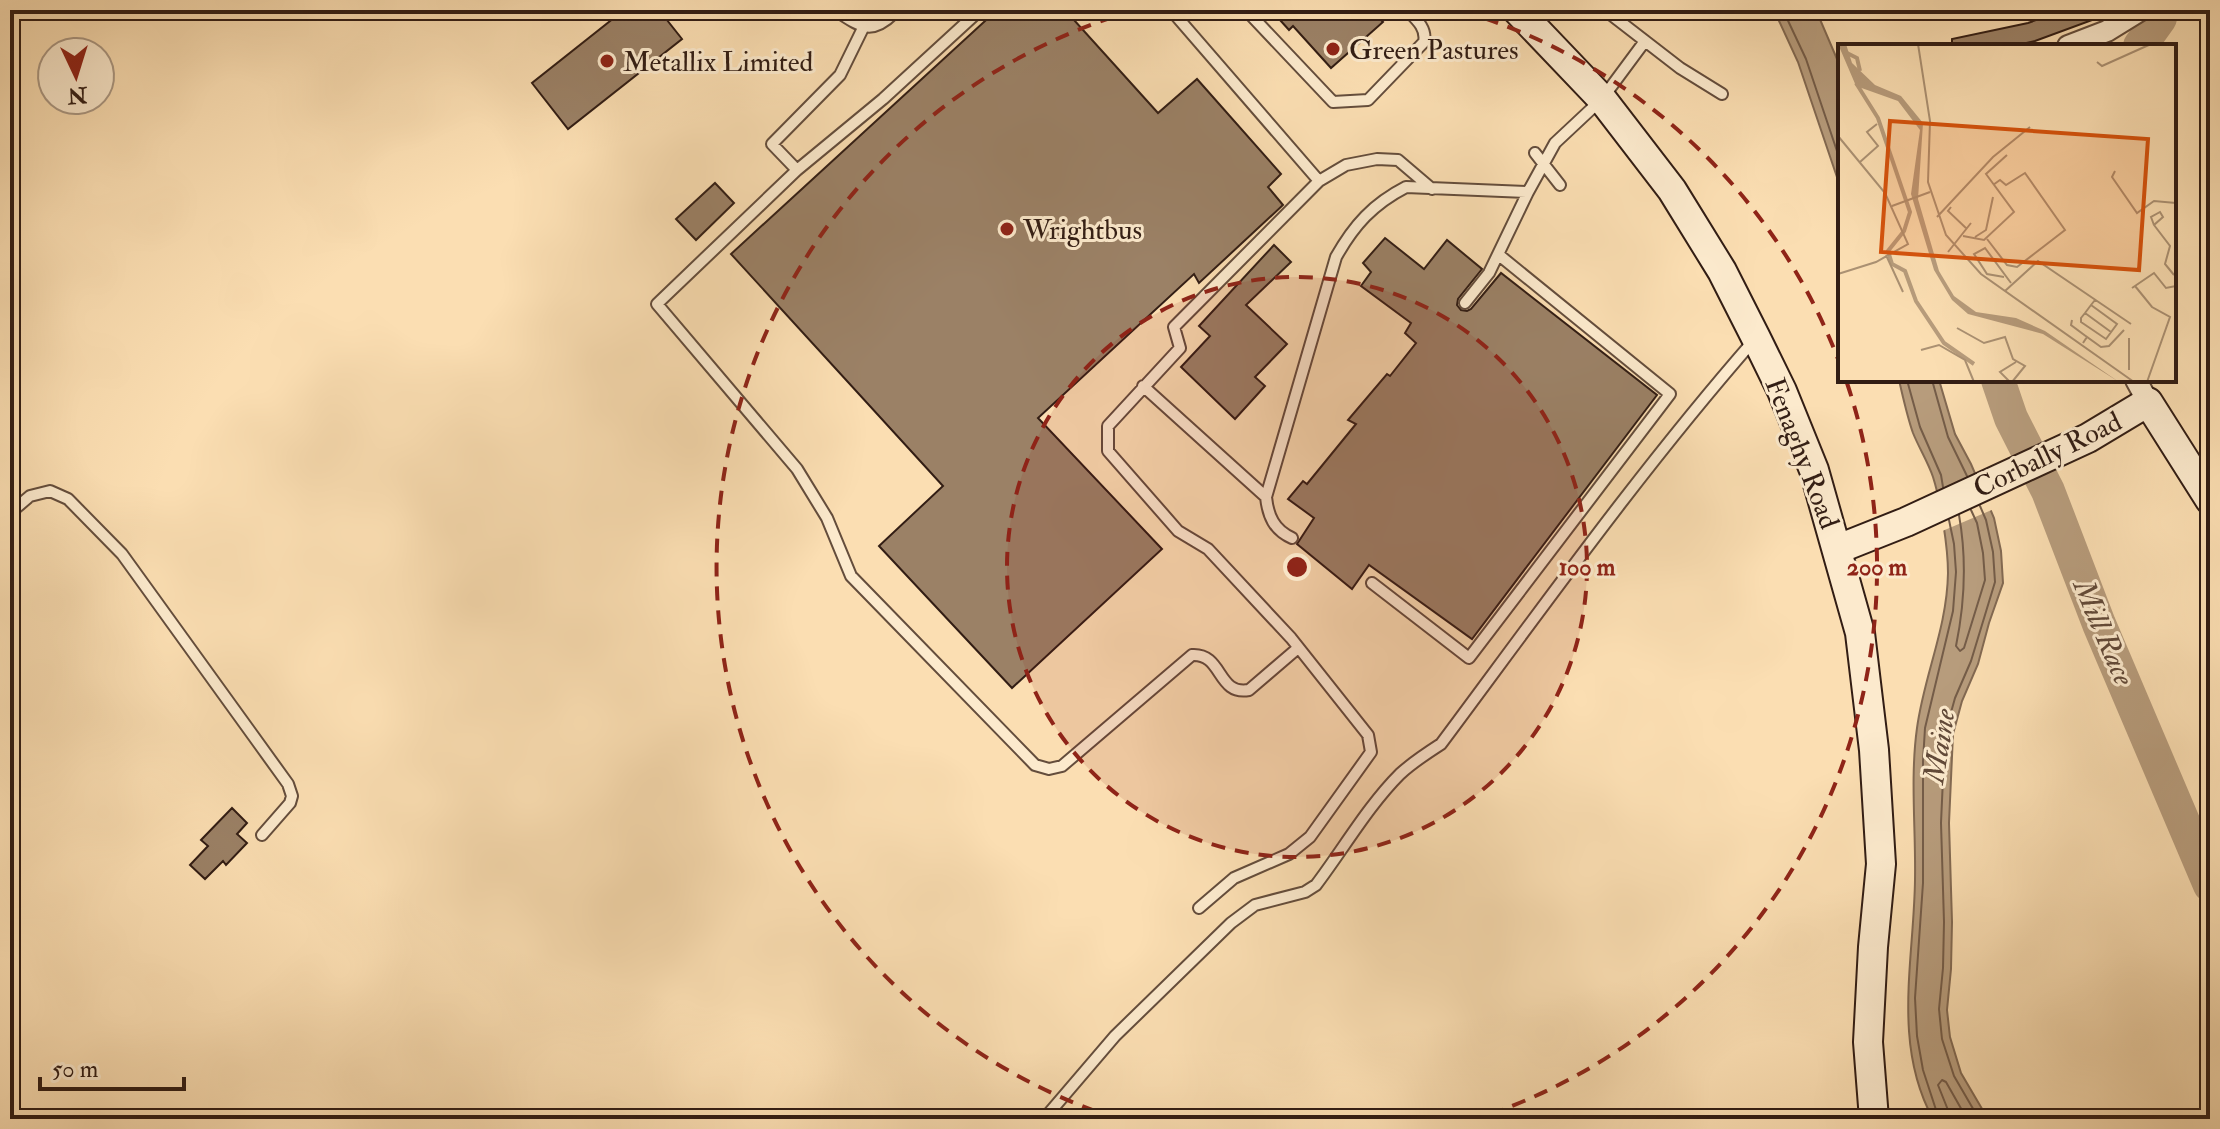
<svg xmlns="http://www.w3.org/2000/svg" width="2220" height="1129" viewBox="0 0 2220 1129" font-family="'IM FELL Double Pica',serif">
<style>
.water{fill:#b79c7c;stroke:#826952;stroke-width:2}
.pier{fill:#fbdeb2}
.lines{fill:none;stroke-linecap:round;stroke-linejoin:round}
.shore{stroke:#745c48;stroke-width:2}
.river{stroke:#b79c7c;stroke-width:34}
.building{fill:#9b8166;stroke:#321d14;stroke-width:2}
.lane-casing{stroke:#644d3c;stroke-width:14}
.street-casing{stroke:#644d3c;stroke-width:24}
.secondary-casing{stroke:#321d14;stroke-width:32}
.lane{stroke:#fceacd;stroke-width:10}
.street{stroke:#fceacd;stroke-width:20}
.secondary{stroke:#fceacd;stroke-width:28}
.ring{fill:none;stroke:#8f2418;stroke-width:4;stroke-dasharray:14 10}
.poi-dot{fill:#8f2418;stroke:#fceacd;stroke-width:3}
.labels{text-anchor:middle;stroke-width:6;stroke-linejoin:round;paint-order:stroke}
.poi-label{font-size:28px;fill:#321d14;stroke:#fceacd;text-anchor:start}
.street-label{font-size:28px;fill:#321d14;stroke:#fceacd}
.water-label{font-size:30px;font-style:italic;fill:#614938;stroke:#fceacd}
.inset-river{fill:none;stroke:#b79c7c;stroke-width:4}
.inset-road{fill:none;stroke:#ab9173;stroke-width:2}
.view{fill:#d6530d;fill-opacity:0.15;stroke:#d6530d;stroke-width:4}
.inset-edge{fill:none;stroke:#321d14;stroke-width:4}
.centre{fill:#8f2418;stroke:#fceacd;stroke-width:4}
.ring-label{font-size:24px;text-anchor:middle;font-weight:bold;fill:#8f2418;stroke:#fceacd;stroke-width:6;stroke-linejoin:round;paint-order:stroke}
</style>
<rect width="100%" height="100%" fill="#fbdeb2"/>
<filter id="stains"><feTurbulence type="fractalNoise" baseFrequency=".0025" numOctaves="4"/><feColorMatrix values="0 0 0 0 .2 0 0 0 0 .09 0 0 0 0 .02 0 0 0 .5 -.17"/></filter>
<radialGradient id="worn" r=".72"><stop offset=".6" stop-color="#630" stop-opacity="0"/><stop offset="1" stop-color="#630" stop-opacity=".3"/></radialGradient>
<path class="water" d="M1774,10H1816L1840,66V186L1798,62Z
M1899,380H1939L1955,434L1971,464L1994,518L2001,551L2003,583L1989,623L1978,664L1962,701L1953,734L1949,823L1952,922L1951,969L1947,1010L1950,1037L1961,1073L1988,1119H1933C1892,1044 1914,960 1915,880C1916,830 1910,778 1917,728C1924,675 1947,629 1948,573C1948,548 1941,502 1933,477C1928,462 1919,448 1913,433C1907,416 1903,397 1899,380Z"/>
<path class="pier" d="M1979,473L1994,509L1940,532L1932,494Z"/>
<g class="lines">
<path class="shore" d="M1783,10L1806,59L1840,160
M1907,380L1920,427L1941,475L1943,487
M1932,380L1948,437L1967,476
M1959,515C1967,560 1965,602 1956,646L1960,651L1964,648L1985,580L1983,553L1977,523L1971,510
M1939,1119L1923,1070L1917,1036L1915,998L1923,883V761L1925,728L1953,611L1956,572L1954,544L1949,520
M1949,1119L1948,1110L1938,1085L1942,1080L1946,1082L1967,1119
M1979,1119L1954,1076L1942,1039L1939,1009L1943,968L1944,922L1941,823L1945,734L1955,698L1971,661L1995,582L1993,552L1986,520L1980,506"/>
<path class="river" d="M2140,46L2160,18L2161,10
M1998,380L2011,418L2048,491L2099,624L2210,885"/>
</g>
<path class="building" d="M624,10H659L682,39L568,129L532,83Z
M997,10H1065L1158,113L1197,79L1281,174L1268,187L1283,205L1199,283L1194,274L1038,418L1162,549L1012,688L879,546L943,486L731,254Z
M1271,10H1372L1383,22L1331,68L1293,26L1289,30Z
M2064,10H2113L2114,12L2035,41L2013,46H1952V39L2028,23Z
M715,183L734,203L696,240L676,219Z
M1385,238L1424,269L1447,240L1482,269L1458,299L1457,305L1461,310L1467,311L1471,309L1501,273L1657,395L1472,639L1369,565L1352,589L1297,544L1314,518L1288,499L1303,481L1307,484L1356,424L1348,420L1387,374L1390,376L1416,343L1405,333L1411,323L1361,286L1371,272L1363,263Z
M1274,245L1291,262L1246,305L1287,344L1255,377L1265,386L1235,419L1181,367L1210,336L1199,326Z
M232,808L247,823L237,834L247,843L226,865L223,861L205,879L190,865L208,846L201,840Z"/>
<g class="lines">
<defs>
<path id="lane" d="M980,10L883,99L797,170L657,304L797,469L827,518L851,576L1035,765L1049,769L1062,766L1192,655C1223,653 1217,696 1249,690L1298,648
M1171,10L1319,181
M1246,10L1333,102L1368,100L1424,42C1427,28 1416,19 1407,10
M1605,10L1680,68L1722,94
M1535,153L1560,185
M797,170L772,144L840,75L866,22
M1465,303L1489,273L1528,192L1555,143L1602,99L1645,41
M1143,386L1266,497
M10,513L30,496L50,491L68,499L122,554L288,784L292,796L290,803L262,835
M1292,538C1274,530 1268,516 1266,497L1336,257C1354,225 1373,204 1406,187L1528,192
M1372,583L1469,658L1670,394L1499,255
M1199,908L1234,878L1289,854L1310,837L1371,752L1368,735L1291,638L1208,549L1178,531L1108,451V426L1180,348L1174,327L1319,181L1346,165L1377,159L1398,160L1432,189
M1044,1119L1115,1036L1231,923L1255,905L1305,892L1316,885C1344,848 1368,806 1400,774C1413,762 1427,753 1441,744C1543,607 1642,468 1755,339"/>
<path id="street" d="M844,10C864,23 872,28 890,10
M2068,46L2107,31L2141,10
M2136,380L2148,402"/>
<path id="secondary" d="M1517,10L1602,99L1672,190L1722,271L1756,338L1782,391L1814,470L1860,633L1874,750L1881,864L1873,947L1868,1042L1874,1119
M1838,549L1906,522L2088,438L2148,402L2210,500"/>
</defs>
<use href="#lane" class="lane-casing"/>
<use href="#street" class="street-casing"/>
<use href="#secondary" class="secondary-casing"/>
<use href="#lane" class="lane"/>
<use href="#street" class="street"/>
<use href="#secondary" class="secondary"/>
</g>
<circle cx="1297" cy="567" r="290" fill="#8f2418" fill-opacity=".12"/>
<g class="ring">
<circle cx="1297" cy="567" r="290"/>
<path d="M1118 1119A580 580 0 0 1 1132 11M1462 11A580 580 0 0 1 1838 359M1847 383A580 580 0 0 1 1476 1119"/>
</g>
<g class="poi-dot">
<circle cx="1333" cy="49" r="8"/>
<circle cx="607" cy="61" r="8"/>
<circle cx="1007" cy="229" r="8"/>
</g>
<g class="labels">
<g class="poi-label">
<text x="1349" y="59">Green Pastures</text>
<text x="623" y="71">Metallix Limited</text>
<text x="1023" y="239">Wrightbus</text>
</g>
<g class="street-label">
<text transform="translate(1803 453) rotate(69)" y="10">Fenaghy Road</text>
<text transform="translate(2047 454) rotate(-26)" y="10">Corbally Road</text>
</g>
<g class="water-label">
<text transform="translate(2104 632) rotate(67)" y="10">Mill Race</text>
<text transform="translate(1939 746) rotate(-81)" y="10">Maine</text>
</g>
</g>
<g transform="translate(1838 44)">
<rect width="338" height="338" fill="#fbdeb2"/>
<path d="M0,0H8L14,19L37,41L63,52L85,79L80,155L101,227L116,252L138,268L178,274L207,287L281,338L205,290L130,270L114,256L96,226L73,150L82,86L60,57L18,42Z" fill="#b79c7c"/>
<path class="inset-river" d="M7,8L19,14L22,27M18,39L40,74L72,168L66,187L50,207L54,220L67,227L78,257L106,299L136,320"/>
<path class="inset-road" d="M80,0L92,77L90,138L108,191L143,230L296,338M259,18L264,22L313,0M0,92L47,149L70,200L38,218L0,230M22,118L40,102L29,88L39,80M277,127L274,133L299,169L316,157L338,159M54,162L92,148M113,163L110,167L129,185M99,173L155,113L192,83M316,181L313,173L322,168L325,173L316,181L332,202L327,220L336,231M125,192L146,196L176,168L148,130L169,111M137,193L148,186L155,153M149,195L169,221L179,223L227,186L187,129L168,141L162,136L155,141M110,208L133,179M48,211L65,248M166,233L149,230L136,210L147,204L173,239M297,242L314,263L332,273L309,338M294,244L316,229L328,244L338,242M167,247L200,217L293,280M253,261L279,280L268,295L243,278V274L247,269L253,261L257,256M247,269L273,288M234,276L233,281L249,293M119,284L146,299L167,293L175,315L187,322L174,338M291,294V326M245,299L249,293L263,303L271,302L286,286M83,306L101,301L127,316L136,338M172,338L162,328L178,318"/>
<path class="view" d="M52,77L310,95L301,226L43,208Z"/>
<rect width="338" height="338" class="inset-edge"/>
</g>
<circle cx="1297" cy="567" r="12" class="centre"/>
<g class="ring-label">
<text x="1587" y="575">100 m</text>
<text x="1877" y="575">200 m</text>
</g>
<rect width="2220" height="1129" fill="none" stroke="#fbdeb2" stroke-width="40"/>
<rect x="12" y="12" width="2196" height="1105" fill="none" stroke="#321d14" stroke-width="4"/>
<rect x="20" y="20" width="2180" height="1089" fill="none" stroke="#321d14" stroke-width="2"/>
<g transform="translate(76 76) rotate(176)"><circle r="38" fill="#fceacd" stroke="#ab9883" stroke-width="2"/>
<path d="M0-6L14 30L0 20L-14 30Z" fill="#8f2418"/>
<text y="-12" font-size="22" font-weight="bold" text-anchor="middle" fill="#321d14">N</text>
</g>
<path d="M40 1077v12h144v-12" fill="none" stroke="#321d14" stroke-width="4"/>
<text x="52" y="1077" font-size="24" fill="#321d14" stroke="#fceacd" stroke-width="6" paint-order="stroke">50 m</text>
<rect width="100%" height="100%" filter="url(#stains)"/>
<rect width="100%" height="100%" fill="url(#worn)"/>
</svg>
